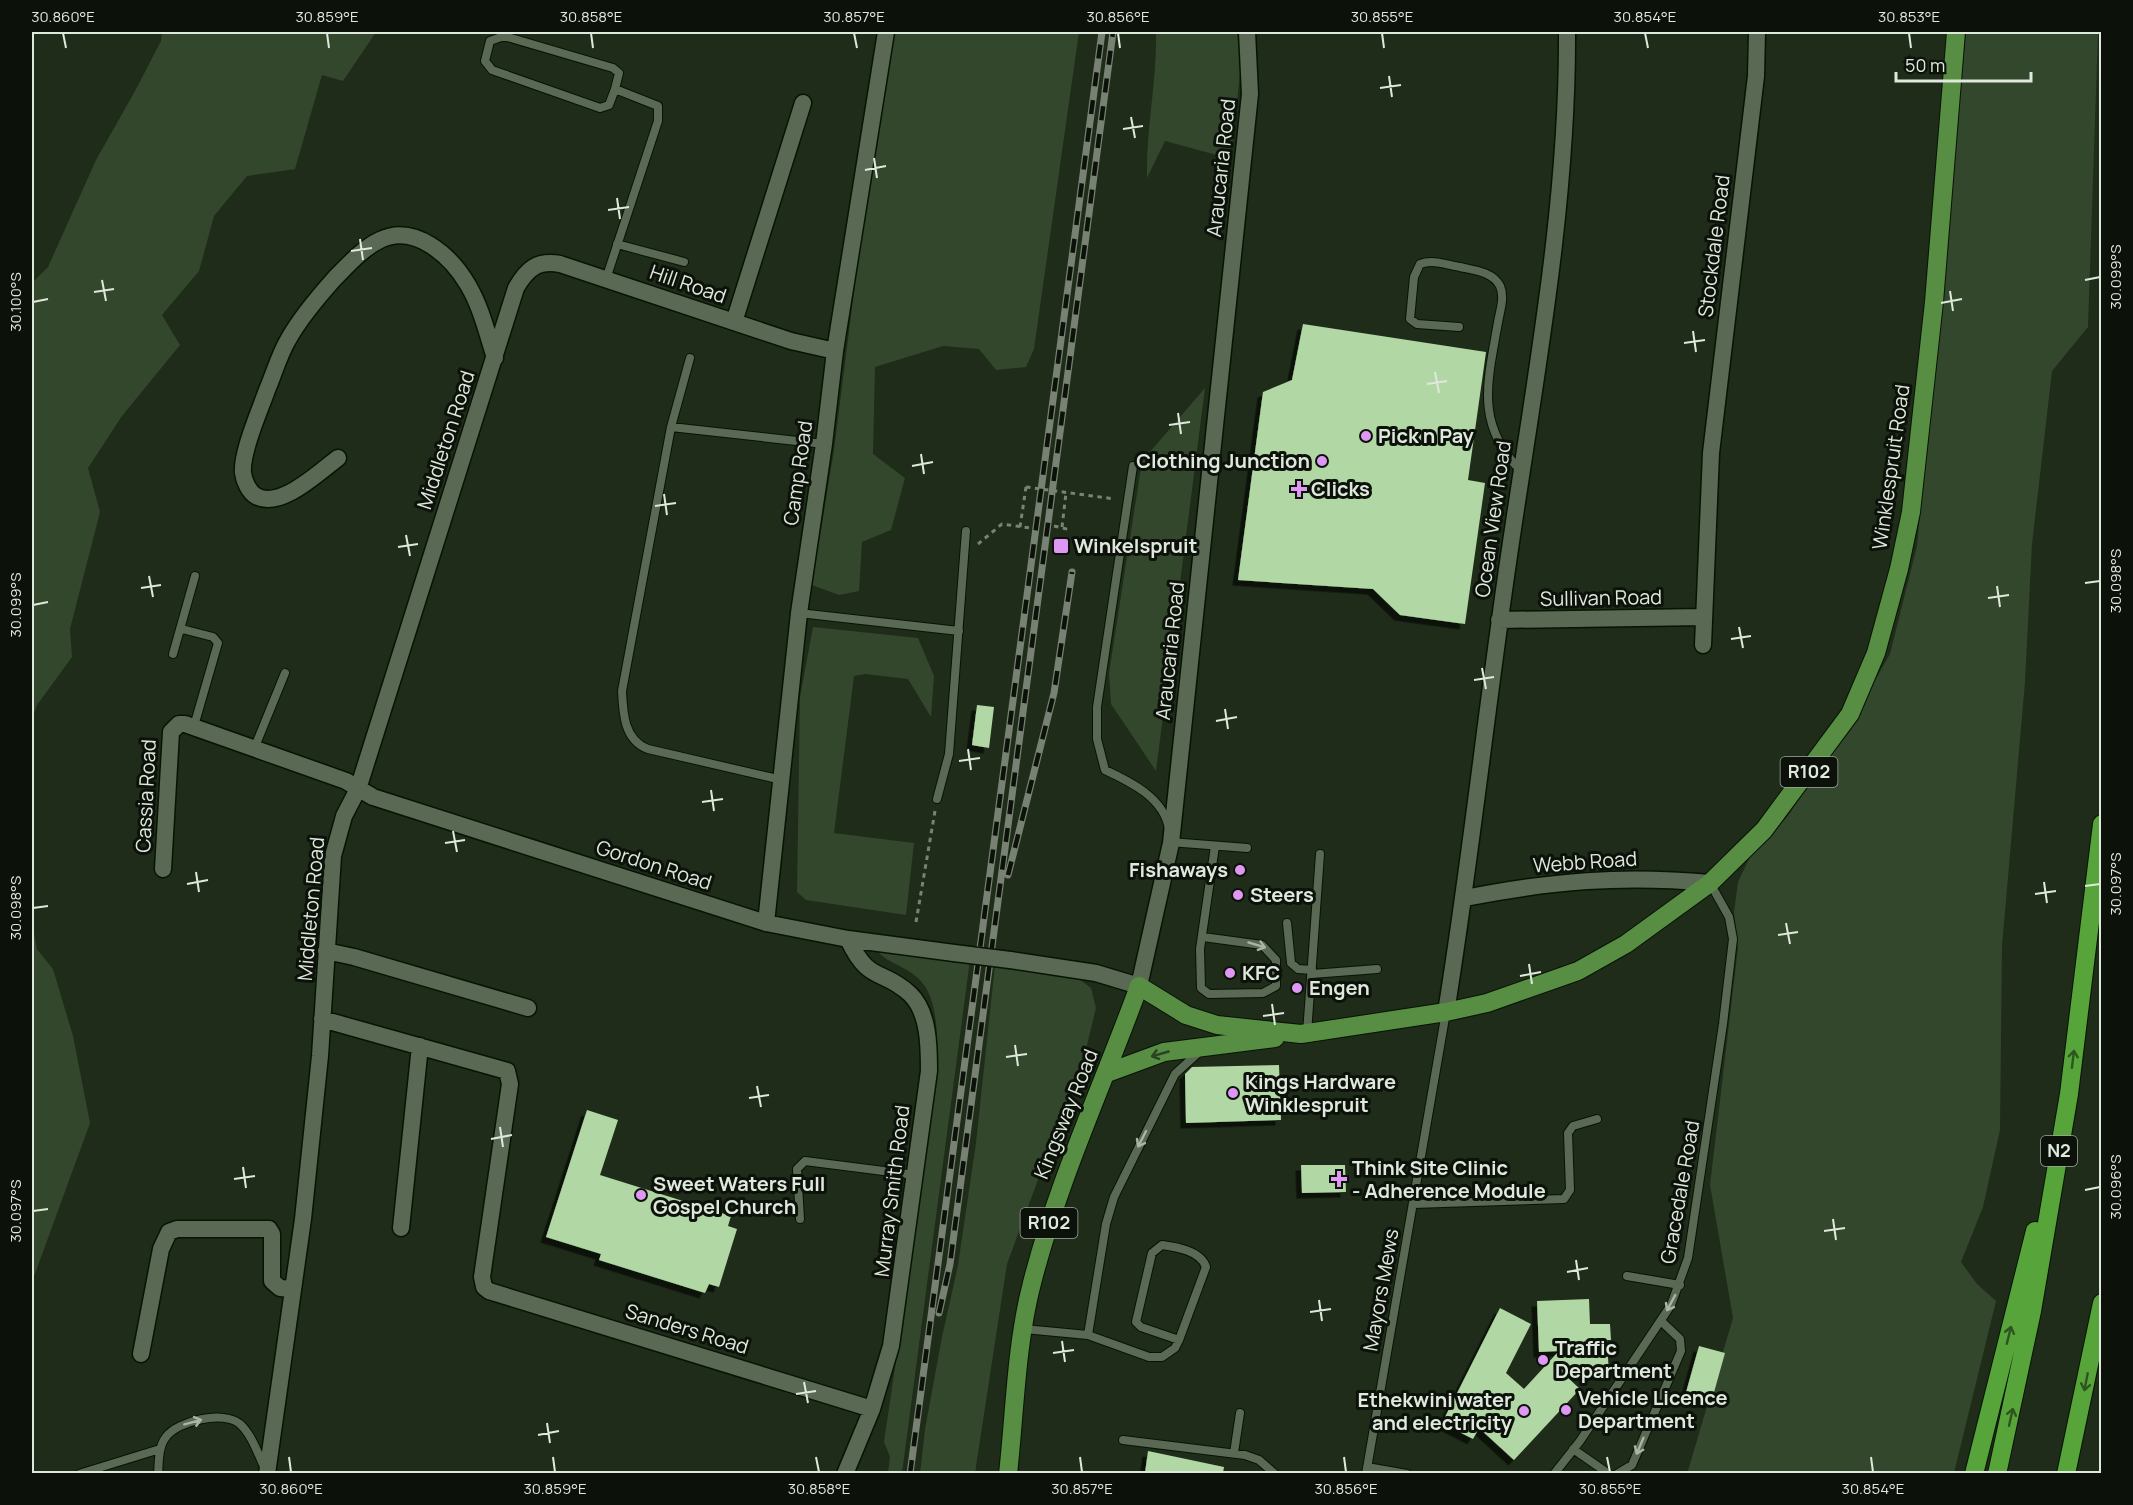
<svg xmlns="http://www.w3.org/2000/svg" width="2133" height="1505" viewBox="0 0 2133 1505" font-family="Manrope,sans-serif">
<style>
.green{fill:#33472c}
.building{fill:#b1d7a5;filter:url(#shadow)}
.lines{fill:none;stroke-linecap:round;stroke-linejoin:round}
.lane-casing{stroke:#071404;stroke-width:10}
.street-casing{stroke:#071404;stroke-width:19}
.primary-casing{stroke:#071404;stroke-width:20}
.highway-casing{stroke:#071404;stroke-width:20}
.path{stroke:#788373;stroke-width:3;stroke-dasharray:4.5 4.5;stroke-linecap:butt}
.lane{stroke:#596954;stroke-width:8}
.street{stroke:#596954;stroke-width:16}
.primary{stroke:#588d44;stroke-width:18}
.highway{stroke:#57a53a;stroke-width:18}
.rail-casing{stroke:#778273;stroke-width:7}
.rail{stroke:#0c120a;stroke-width:4.5;stroke-dasharray:14;stroke-linecap:butt}
.street-bridge-casing{stroke:#071404;stroke-width:19;stroke-linecap:butt}
.path-bridge{stroke:#788373;stroke-width:3;stroke-dasharray:4.5 4.5;stroke-linecap:butt}
.street-bridge{stroke:#596954;stroke-width:16}
.oneway{stroke:#a9b5a6}
.oneway2{stroke:#2a4321}
.oneway3{stroke:#2e5420}
.ticks{fill:none;stroke:#dfe8dc;stroke-width:2}
.poi-dot{fill:#de98f3;stroke:#0c120a;stroke-width:2}
.labels{text-anchor:middle;stroke-width:6;stroke-linejoin:round;paint-order:stroke}
.shield{fill:#0c120a;stroke:#a0a89d;stroke-width:1.5}
.shield-label{font-size:18px;font-weight:bold;fill:#dfe8dc}
.street-label{font-size:20px;fill:#dfe8dc;stroke:#0c120a}
.poi-label{font-size:20px;font-weight:bold;fill:#dfe8dc;stroke:#0c120a;text-anchor:start}
.neatline{fill:none;stroke:#dfe8dc;stroke-width:2}
.ticks-label{font-size:15px;text-anchor:middle;fill:#dfe8dc}
</style>
<defs>
<filter id="shadow"><feDropShadow dx="-5.5" dy="5.5" stdDeviation="0" flood-color="#0009"/></filter>
</defs>
<rect width="100%" height="100%" fill="#1e2c19"/>
<path class="green" d="M162,32H376L343,81L322,75L295,169L247,176L214,216L199,271L162,315L180,345L122,416L88,468L100,512L70,629L72,657L37,705L32,718V283L48,267L96,160L135,91L161,41Z
M895,32H1079L1034,349L1026,367L996,370L979,349L943,346L875,367L873,454L905,478L891,530L862,542L859,591L839,595L812,585L834,450L862,229Z
M1156,32H1237L1241,64L1232,148L1224,157L1165,141L1147,178C1146,128 1157,81 1156,32Z
M1966,32H2098L2088,327L2052,371L2032,544L2025,682L2002,946L2000,1130L1983,1207L1961,1262L1977,1284L1996,1301L1954,1473L1687,1474L1733,1318L1710,1185L1738,948L1734,912L1738,882L1750,857L1787,817L1842,738L1890,654L1917,546Z
M1205,388L1156,771L1111,704L1109,673L1142,461Z
M813,627L918,638L934,676L931,717L908,679L865,674L854,676L834,833L914,843L906,915L806,900L797,892L800,697Z
M32,922L37,949L53,969L73,1036L90,1123L32,1282Z
M875,948L970,960L902,1473H888L890,1457L884,1442C899,1341 914,1240 926,1139C931,1094 945,1043 931,999C920,965 888,968 875,948Z
M995,965L1075,976L1091,988L1096,1008L1086,1049L1007,1264L975,1473L920,1474L925,1429L942,1337L958,1265L976,1143Z"/>
<path class="building" d="M1303,324L1486,352L1468,480L1485,483L1465,624L1400,615L1373,589L1238,580L1263,392L1292,380Z
M977,705L994,707L989,748L972,745Z
M1279,1065L1281,1120L1186,1123L1185,1074L1192,1067Z
M587,1110L618,1120L600,1175L731,1216L728,1226L737,1229L719,1287L709,1284L705,1293L599,1260L601,1254L546,1237Z
M1301,1165H1345L1346,1192L1302,1193Z
M1589,1299L1590,1324H1610L1611,1340H1607L1609,1374L1565,1375L1580,1389L1514,1460L1479,1428L1473,1439L1442,1423L1500,1308L1531,1324L1506,1373L1524,1389L1559,1351L1539,1352L1537,1301Z
M1699,1346L1725,1353L1711,1403L1685,1396Z
M1148,1451L1224,1467L1223,1473H1145Z"/>
<g class="lines">
<defs>
<path id="lane" d="M617,244L684,262
M606,279L658,121V106L615,89L609,105L600,108L492,70L485,61L490,41L504,36L613,68L619,73L615,89
M1459,327L1417,324L1410,319L1414,277L1420,264C1433,259 1447,265 1460,267C1474,270 1493,272 1500,286C1505,297 1500,311 1498,322C1488,381 1474,423 1521,471
M690,358L671,427L622,691C623,713 624,740 648,749L782,780
M671,427L824,444
M1133,466L1097,707V739L1105,770C1131,782 1164,798 1169,829
M799,613L959,631
M182,629L213,637L218,643L194,726
M173,654L195,576
M254,749L285,673
M937,799L949,754L966,531
M1170,842L1247,848
M1287,923L1291,963L1298,969L1312,970
M1203,937L1262,945L1276,960V986L1263,993L1209,994L1201,988L1200,949L1215,846
M1312,974L1377,969
M1307,1033L1320,854
M1413,1204L1564,1199L1570,1190L1568,1133L1573,1126L1597,1119
M800,1219L797,1169L805,1161L915,1175
M1627,1276L1680,1285
M1024,1329L1088,1335L1149,1357H1162L1175,1348L1179,1340L1206,1267C1201,1251 1177,1247 1162,1245L1152,1253L1136,1322L1141,1327L1179,1340
M1088,1335L1106,1224L1114,1197L1175,1074L1198,1053
M1123,1440L1245,1455L1259,1460L1275,1474
M1573,1449L1609,1474
M1234,1453L1240,1413
M1367,1467L1407,1474
M79,1474L160,1449
M158,1474C159,1462 158,1447 166,1437C177,1421 224,1410 240,1424C252,1435 258,1454 265,1469
M1366,1474L1446,1012
M1554,1474L1580,1441L1671,1305L1688,1258L1723,1024L1733,939L1729,917L1710,883
M1617,1474L1632,1465L1681,1351L1680,1339L1661,1321"/>
<path id="street" d="M734,322L803,103
M338,458C319,472 280,510 256,496C249,492 244,481 243,473C241,453 260,410 267,390C274,374 279,355 288,340C300,318 318,297 335,278C348,265 363,248 380,240C415,223 451,256 468,285C481,307 487,333 495,358
M1499,620L1703,617
M1703,645L1711,453L1756,76L1757,32
M163,869L171,732L179,724H185L346,781L373,797L766,923L848,939L954,953
M1465,898C1551,881 1622,875 1710,883
M766,923L799,613L824,444L835,351L886,32
M326,951L354,957L528,1008
M1010,960L1096,973L1139,986L1171,843L1250,94L1247,32
M1446,1012C1471,858 1487,703 1510,549C1535,378 1568,205 1567,32
M322,1019L507,1071L510,1084L482,1277L484,1287L489,1291L872,1409
M401,1228L420,1046
M141,1354L161,1249L169,1232L177,1229H269L272,1234V1281L280,1288L293,1289
M267,1474L303,1219L320,1056L333,856L344,816L358,789L516,288C527,269 537,260 560,264L791,341L835,351
M845,1474L872,1409L891,1346L929,1071C929,1047 929,1012 910,994C882,968 869,984 848,939"/>
<path id="primary" d="M1107,1073L1164,1052L1275,1038
M1008,1474C1015,1411 1016,1344 1032,1283C1058,1181 1103,1085 1139,986L1186,1015L1217,1025L1301,1034L1446,1012L1487,1003L1578,971L1626,944L1710,883L1764,830L1850,714L1876,653L1899,569L1911,512L1934,302L1956,32"/>
<path id="highway" d="M1974,1474L2035,1231
M1997,1474L2032,1311L2069,1094L2102,824
M2066,1474L2102,1303"/>
</defs>
<use href="#lane" class="lane-casing"/>
<use href="#street" class="street-casing"/>
<use href="#primary" class="primary-casing"/>
<use href="#highway" class="highway-casing"/>
<path class="path" d="M1054,526L1071,530
M1020,527L1026,487
M1062,527L1066,493
M978,544L1002,524L1030,528
M916,922L935,811"/>
<use href="#lane" class="lane"/>
<use href="#street" class="street"/>
<use href="#primary" class="primary"/>
<use href="#highway" class="highway"/>
<defs>
<path id="rail" d="M1008,875L1054,693L1072,572
M939,1313L950,1264L1113,32
M910,1474L1102,32"/>
</defs>
<use href="#rail" class="rail-casing"/>
<use href="#rail" class="rail"/>
<defs>
<path id="street-bridge" d="M954,953L1010,960"/>
</defs>
<use href="#street-bridge" class="street-bridge-casing"/>
<path class="path-bridge" d="M1026,487L1115,499"/>
<use href="#street-bridge" class="street-bridge"/>
</g>
<defs><path id="oneway-shaft" d="M-6 0H5M1.5-3L5.5 0L1.5 3" fill="none" stroke-width="1.6" stroke-linecap="round" stroke-linejoin="round" transform="scale(1.5)"/></defs>
<g class="oneway">
<use href="#oneway-shaft" transform="translate(1257 945) rotate(17)"/>
<use href="#oneway-shaft" transform="translate(1142 1139) rotate(117)"/>
<use href="#oneway-shaft" transform="translate(1671 1303) rotate(118)"/>
<use href="#oneway-shaft" transform="translate(193 1422) rotate(-15)"/>
<use href="#oneway-shaft" transform="translate(1640 1446) rotate(113)"/>
</g>
<use class="oneway2" href="#oneway-shaft" transform="translate(1160 1054) rotate(164)"/>
<g class="oneway3">
<use href="#oneway-shaft" transform="translate(2073 1059) rotate(-83)"/>
<use href="#oneway-shaft" transform="translate(2009 1335) rotate(-76)"/>
<use href="#oneway-shaft" transform="translate(2086 1382) rotate(101)"/>
<use href="#oneway-shaft" transform="translate(2011 1417) rotate(-77)"/>
</g>
<path class="ticks" d="M63,33L66,48M327,33L329,48M591,33L593,48M854,33L857,48M1118,33L1120,48M1382,33L1384,48M1645,33L1648,48M1909,33L1911,48M1389,76L1392,97M1380,88L1401,85M1131,117L1135,138M1123,129L1143,126M874,158L877,178M865,170L886,166M617,198L620,219M608,210L629,207M360,239L363,260M351,251L372,248M102,280L106,301M2085,280L2100,277M1950,291L1953,311M94,292L114,289M33,302L48,299M1941,303L1962,299M1693,331L1696,352M1684,343L1705,340M1435,372L1439,393M1427,384L1447,381M1178,413L1181,434M1169,425L1190,422M921,454L924,474M912,466L933,462M664,494L667,515M655,506L676,503M406,535L410,556M398,547L418,544M149,576L153,597M2085,583L2100,581M1997,586L2000,607M141,588L161,585M1988,598L2009,595M33,605L48,602M1739,627L1743,648M1731,639L1751,636M1482,668L1486,689M1474,680L1494,677M1225,709L1228,729M1216,721L1237,717M968,749L971,770M959,761L980,758M711,790L714,811M702,802L723,799M453,831L457,852M445,843L465,840M196,872L199,892M2044,882L2047,903M187,884L208,880M2085,886L2100,884M2035,894L2056,891M33,908L48,906M1786,923L1790,944M1778,935L1798,932M1529,964L1532,984M1520,976L1541,972M1272,1004L1275,1025M1263,1016L1284,1013M1015,1045L1018,1066M1006,1057L1027,1054M757,1086L761,1107M749,1098L769,1095M500,1127L503,1147M491,1139L512,1135M243,1167L246,1188M234,1179L255,1176M2085,1190L2100,1187M33,1211L48,1209M1833,1219L1836,1240M1824,1231L1845,1228M1576,1260L1579,1280M1567,1272L1588,1268M1319,1300L1322,1321M1310,1312L1331,1309M1062,1341L1065,1362M1053,1353L1074,1350M804,1382L808,1403M796,1394L816,1391M547,1423L550,1443M538,1435L559,1431M289,1457L291,1472M553,1457L555,1472M816,1457L819,1472M1080,1457L1082,1472M1344,1457L1346,1472M1607,1457L1610,1472M1871,1457L1873,1472"/>
<g class="poi-dot">
<circle cx="1366" cy="436" r="6"/>
<circle cx="1322" cy="461" r="6"/>
<path d="M1296 480h6v6h6v6h-6v6h-6v-6h-6v-6h6z"/>
<rect x="1053" y="538" width="16" height="16" rx="3"/>
<circle cx="1240" cy="870" r="6"/>
<circle cx="1238" cy="895" r="6"/>
<circle cx="1230" cy="973" r="6"/>
<circle cx="1297" cy="988" r="6"/>
<circle cx="1233" cy="1093" r="6"/>
<path d="M1336 1170h6v6h6v6h-6v6h-6v-6h-6v-6h6z"/>
<circle cx="641" cy="1195" r="6"/>
<circle cx="1543" cy="1360" r="6"/>
<circle cx="1566" cy="1410" r="6"/>
<circle cx="1524" cy="1411" r="6"/>
</g>
<g class="labels">
<g class="shield">
<rect x="1780.5" y="757" width="57" height="30" rx="4.5"/>
<rect x="2041" y="1136" width="36" height="30" rx="4.5"/>
<rect x="1020.5" y="1208" width="57" height="30" rx="4.5"/>
</g>
<g class="shield-label">
<text x="1809" y="778">R102</text>
<text x="2059" y="1157">N2</text>
<text x="1049" y="1229">R102</text>
</g>
<g class="street-label">
<text transform="translate(1221 168) rotate(-84)" y="7">Araucaria Road</text>
<text transform="translate(1714 246) rotate(-83)" y="7">Stockdale Road</text>
<text transform="translate(688 284) rotate(19)" y="7">Hill Road</text>
<text transform="translate(446 440) rotate(-72)" y="7">Middleton Road</text>
<text transform="translate(1891 467) rotate(-82)" y="7">Winklespruit Road</text>
<text transform="translate(798 473) rotate(-82)" y="7">Camp Road</text>
<text transform="translate(1493 519) rotate(-82)" y="7">Ocean View Road</text>
<text transform="translate(1601 598) rotate(-1)" y="7">Sullivan Road</text>
<text transform="translate(1170 651) rotate(-84)" y="7">Araucaria Road</text>
<text transform="translate(146 796) rotate(-87)" y="7">Cassia Road</text>
<text transform="translate(1585 862) rotate(-4)" y="7">Webb Road</text>
<text transform="translate(654 865) rotate(18)" y="7">Gordon Road</text>
<text transform="translate(311 909) rotate(-85)" y="7">Middleton Road</text>
<text transform="translate(1066 1114) rotate(-68)" y="7">Kingsway Road</text>
<text transform="translate(892 1191) rotate(-83)" y="7">Murray Smith Road</text>
<text transform="translate(1680 1192) rotate(-80)" y="7">Gracedale Road</text>
<text transform="translate(1381 1290) rotate(-80)" y="7">Mayors Mews</text>
<text transform="translate(687 1329) rotate(17)" y="7">Sanders Road</text>
</g>
<g class="poi-label">
<text x="1378" y="443">Pick n Pay</text>
<text x="1310" y="468" text-anchor="end">Clothing Junction</text>
<text x="1311" y="496">Clicks</text>
<text x="1074" y="553">Winkelspruit</text>
<text x="1228" y="877" text-anchor="end">Fishaways</text>
<text x="1250" y="902">Steers</text>
<text x="1242" y="980">KFC</text>
<text x="1309" y="995">Engen</text>
<text x="1245" y="1089">Kings Hardware<tspan x="1245" dy="23">Winklespruit</tspan></text>
<text x="1352" y="1175">Think Site Clinic<tspan x="1352" dy="23">- Adherence Module</tspan></text>
<text x="653" y="1191">Sweet Waters Full<tspan x="653" dy="23">Gospel Church</tspan></text>
<text x="1555" y="1355">Traffic<tspan x="1555" dy="23">Department</tspan></text>
<text x="1578" y="1405">Vehicle Licence<tspan x="1578" dy="23">Department</tspan></text>
<text x="1512" y="1407" text-anchor="end">Ethekwini water<tspan x="1512" dy="23">and electricity</tspan></text>
</g>
</g>
<rect width="2133" height="1505" fill="none" stroke="#0c120a" stroke-width="66"/>
<path d="M1896 72v9h135v-9" fill="none" stroke="#dfe8dc" stroke-width="3"/>
<text x="1905" y="72" font-size="18" fill="#dfe8dc" stroke="#0c120a" stroke-width="4.5" paint-order="stroke">50 m</text>
<rect x="33" y="33" width="2067" height="1439" class="neatline"/>
<g class="ticks-label">
<text x="63" y="22">30.860°E</text>
<text x="327" y="22">30.859°E</text>
<text x="591" y="22">30.858°E</text>
<text x="854" y="22">30.857°E</text>
<text x="1118" y="22">30.856°E</text>
<text x="1382" y="22">30.855°E</text>
<text x="1645" y="22">30.854°E</text>
<text x="1909" y="22">30.853°E</text>
<text transform="translate(2116 277) rotate(-90)" y="5">30.099°S</text>
<text transform="translate(16 302) rotate(-90)" y="5">30.100°S</text>
<text transform="translate(2116 581) rotate(-90)" y="5">30.098°S</text>
<text transform="translate(16 605) rotate(-90)" y="5">30.099°S</text>
<text transform="translate(2116 884) rotate(-90)" y="5">30.097°S</text>
<text transform="translate(16 908) rotate(-90)" y="5">30.098°S</text>
<text transform="translate(2116 1187) rotate(-90)" y="5">30.096°S</text>
<text transform="translate(16 1211) rotate(-90)" y="5">30.097°S</text>
<text x="291" y="1494">30.860°E</text>
<text x="555" y="1494">30.859°E</text>
<text x="819" y="1494">30.858°E</text>
<text x="1082" y="1494">30.857°E</text>
<text x="1346" y="1494">30.856°E</text>
<text x="1610" y="1494">30.855°E</text>
<text x="1873" y="1494">30.854°E</text>
</g>
</svg>
